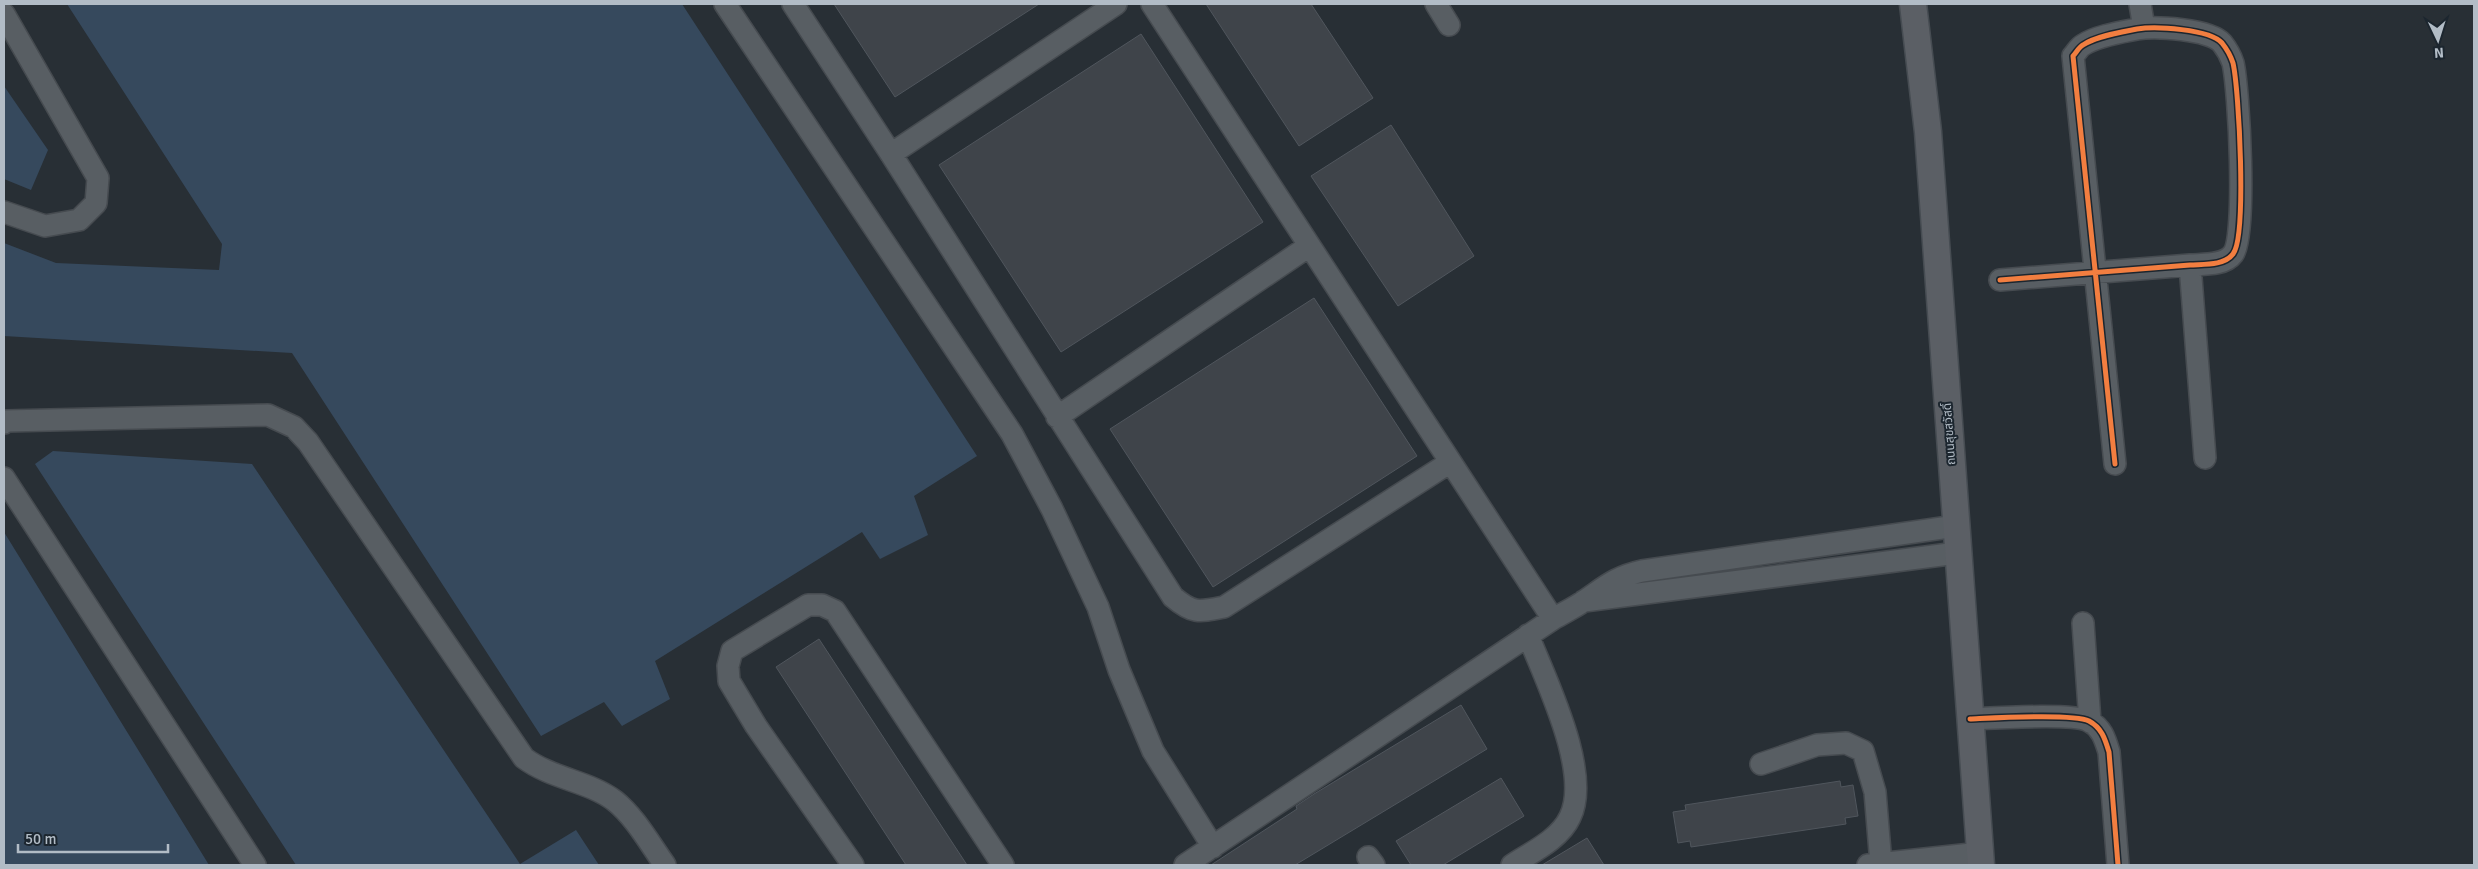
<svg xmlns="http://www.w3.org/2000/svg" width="2478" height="869" viewBox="0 0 2478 869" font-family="Signika,'Noto Sans Thai',sans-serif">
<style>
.water{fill:#36495d}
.building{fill:#3f444a;stroke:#50565d}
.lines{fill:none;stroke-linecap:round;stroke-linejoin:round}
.minor-casing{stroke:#464b50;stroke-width:24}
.major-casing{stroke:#464c52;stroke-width:29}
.minor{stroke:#585e63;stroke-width:21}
.major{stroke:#5b5f65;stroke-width:26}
.cycleway-casing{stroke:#1c262f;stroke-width:8}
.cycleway{stroke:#f27e40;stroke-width:5}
.labels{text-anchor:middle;stroke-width:4;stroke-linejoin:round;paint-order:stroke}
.street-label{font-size:12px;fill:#b2bcc6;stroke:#1c262f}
</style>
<rect width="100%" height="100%" fill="#282f35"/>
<path class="water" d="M67,4H682L977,456L914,496L928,535L880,559L862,532L655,661L670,699L622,726L604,702L541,736L292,353L4,336V243L56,263L219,270L222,244Z
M4,86L48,150L31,190L4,179Z
M53,451L252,464L520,864L576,830L599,865H296L35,464Z
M4,532L209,865H4Z"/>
<path class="building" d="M834,4H1039L895,97Z
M1206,4H1311L1373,98L1299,146Z
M1141,34L1263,222L1061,352L939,165Z
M1391,125L1474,256L1398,306L1311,176Z
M1314,298L1417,456L1213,587L1110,429Z
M819,639L967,865H906L776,667Z
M1461,705L1487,749L1295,865H1211L1297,809L1296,806L1314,794Z
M1501,778L1524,816L1443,865H1411L1396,841Z
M1840,781L1841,787L1853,785L1858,816L1845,818L1846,824L1691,847L1690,841L1678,843L1673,812L1686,810L1685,805Z
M1587,838L1604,865H1542Z"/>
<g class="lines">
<defs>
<path id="minor" d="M725,4L1012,434L1052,509L1098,607L1119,670L1153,751L1213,847
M793,4L891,154L1173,597C1193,614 1199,612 1224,607L1449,463
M1152,4L1553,619C1563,613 1574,608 1584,601C1605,587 1615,577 1642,571L1956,526
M1436,4L1449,25
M2140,4L2144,28
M4,14L98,178L96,203L79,220L45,226L4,212
M891,154L1116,4
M2190,265L2205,458
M2000,280L2190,265C2203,264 2224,266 2233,254C2247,236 2239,89 2233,63C2231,57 2226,48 2222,43C2210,29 2155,26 2137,29C2122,32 2096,36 2083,45C2079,47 2076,53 2073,56L2115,464
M1057,417L1309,246
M4,423L6,421L268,415L294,427L308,442L524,758C552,779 589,781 615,801C635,817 650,844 665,865
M4,478L255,865
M1584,601L1957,553
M2083,623L2090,722
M1970,719C1993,718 2073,713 2089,721C2102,728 2105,739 2109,752L2118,865
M1761,764L1817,745L1846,743L1863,751L1875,792L1881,864
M1368,857L1374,865
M853,865L756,726L729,681L728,666L732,651L808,605H822L835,611L1003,865
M1185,865L1553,619
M1512,865C1532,852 1560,839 1570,817C1592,772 1545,679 1528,635
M1868,865L1981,853"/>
<path id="major" d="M1913,4L1928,132L1981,865"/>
</defs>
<use href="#minor" class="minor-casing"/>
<use href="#major" class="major-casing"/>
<use href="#minor" class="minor"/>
<use href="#major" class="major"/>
<defs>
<path id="cycleway" d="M2000,280L2190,265C2203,264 2224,266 2233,254C2247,236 2239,89 2233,63C2231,57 2226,48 2222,43C2210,29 2155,26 2137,29C2122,32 2096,36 2083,45C2079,47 2076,53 2073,56L2115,464
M1970,719C1993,718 2073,713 2089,721C2102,728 2105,739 2109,752L2118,865"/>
</defs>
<use href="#cycleway" class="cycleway-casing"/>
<use href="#cycleway" class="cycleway"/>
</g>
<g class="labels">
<g class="street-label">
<text transform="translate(1949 434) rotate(-94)" y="4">ถนนสุขสวัสดิ์</text>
</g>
</g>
<rect width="2478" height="869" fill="none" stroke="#b2bcc6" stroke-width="10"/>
<g transform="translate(2438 40) rotate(176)" stroke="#1c262f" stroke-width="4" paint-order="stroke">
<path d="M0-4L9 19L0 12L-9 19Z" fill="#b2bcc6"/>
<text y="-8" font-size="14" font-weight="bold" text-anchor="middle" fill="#b2bcc6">N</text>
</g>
<path d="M18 844v8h150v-8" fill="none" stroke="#b2bcc6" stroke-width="2.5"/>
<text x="25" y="844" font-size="15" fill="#b2bcc6" stroke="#1c262f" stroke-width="4" paint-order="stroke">50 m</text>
</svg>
